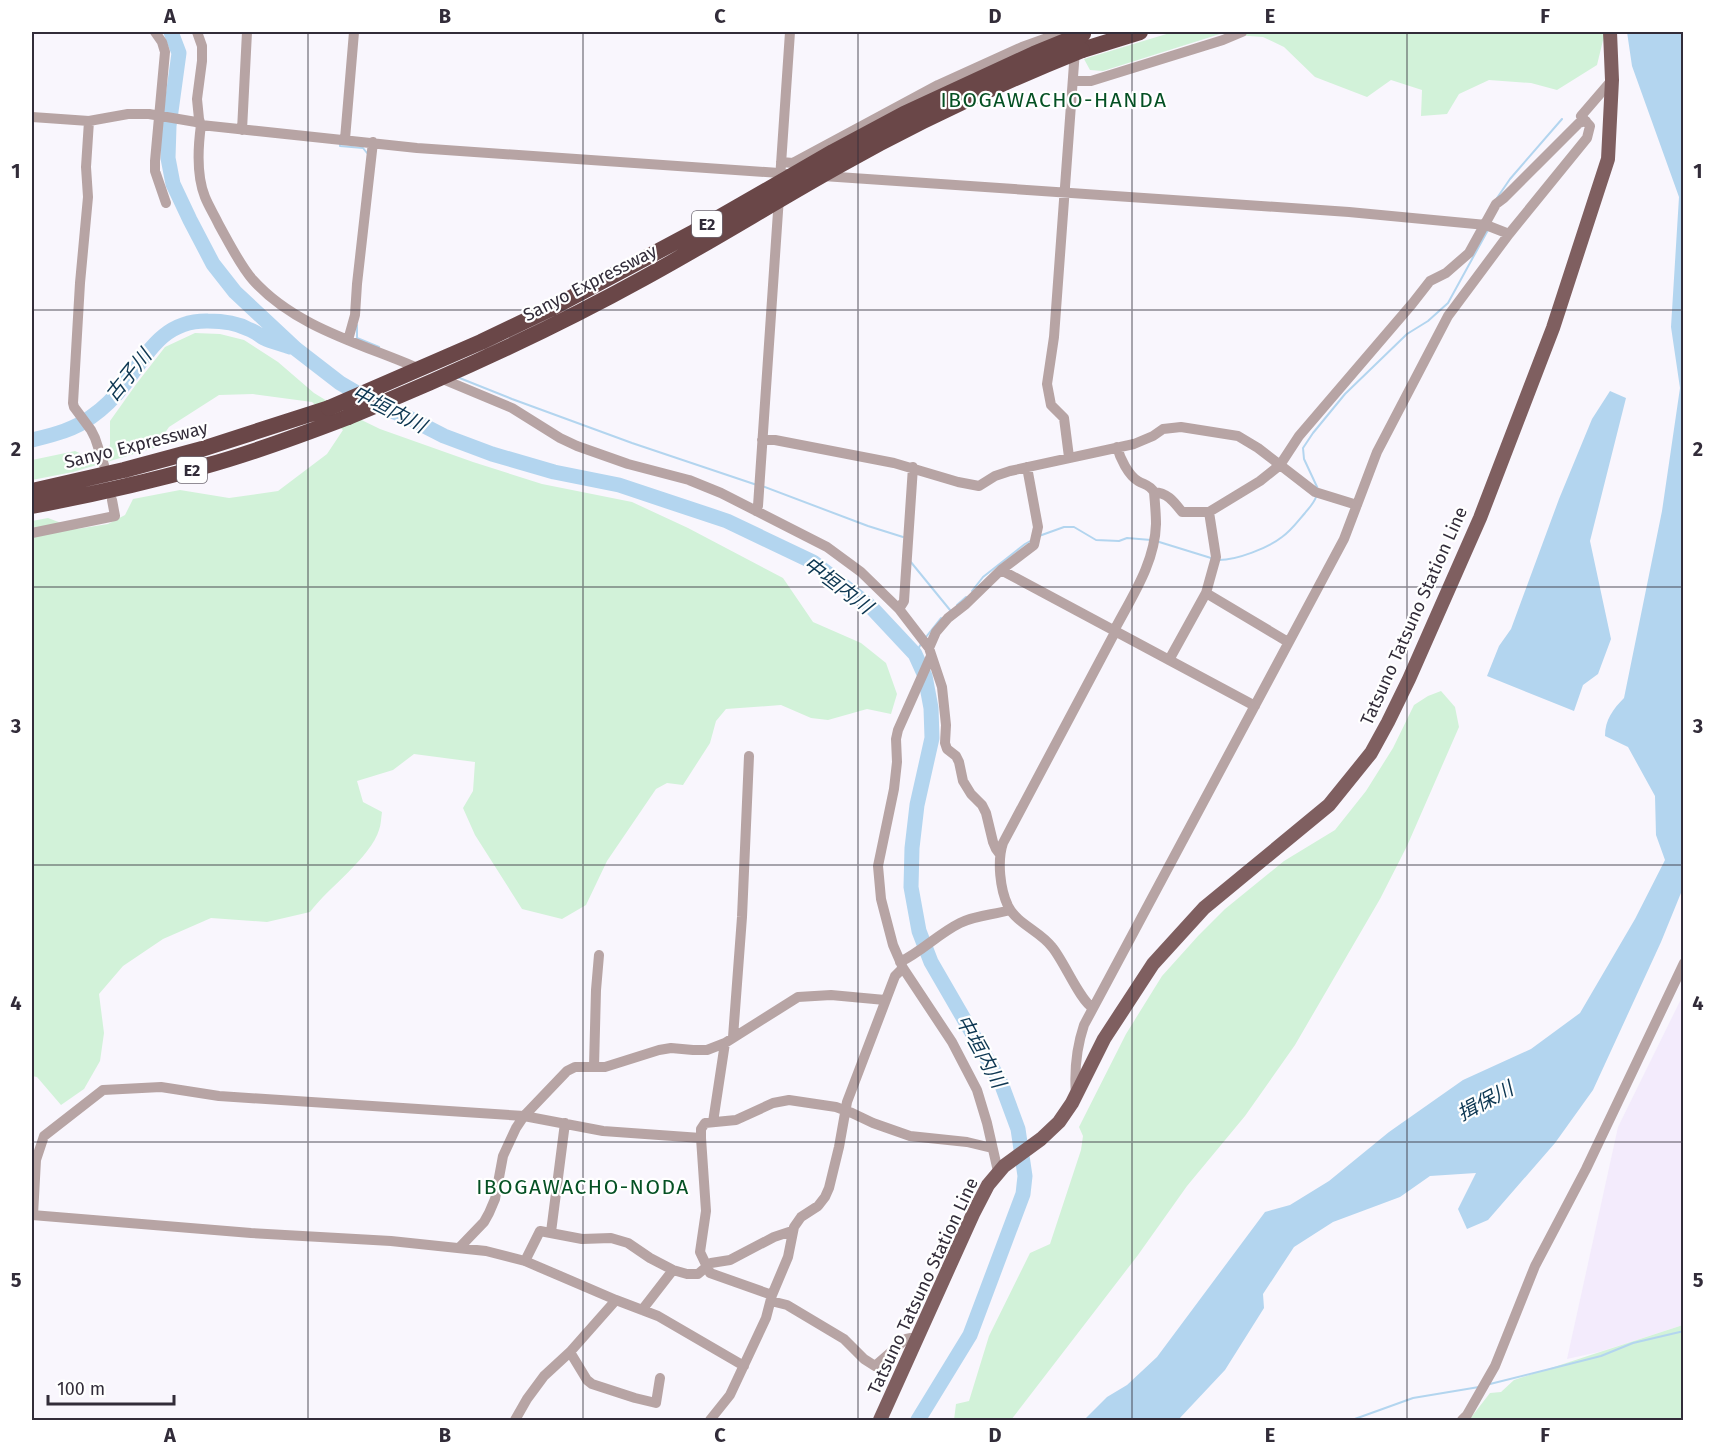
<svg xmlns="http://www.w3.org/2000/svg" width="1715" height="1452" viewBox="0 0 1715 1452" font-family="'Fira Sans','Noto Sans JP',sans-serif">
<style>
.built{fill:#f3ebfc}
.green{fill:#d2f2d9}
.water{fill:#b3d5ef}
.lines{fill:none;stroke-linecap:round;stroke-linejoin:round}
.stream{stroke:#b3d5ef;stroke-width:2}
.river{stroke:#b3d5ef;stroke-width:15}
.minor{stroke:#b7a4a4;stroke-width:10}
.major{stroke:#7f5f60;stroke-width:14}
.highway{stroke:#6a4748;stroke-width:16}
.highway-bridge{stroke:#6a4748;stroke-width:16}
.grid{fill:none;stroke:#322c39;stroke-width:1.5;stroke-opacity:0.55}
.labels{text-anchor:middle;stroke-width:4.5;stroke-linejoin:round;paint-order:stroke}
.shield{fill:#fff;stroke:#706b74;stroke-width:1.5}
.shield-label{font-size:16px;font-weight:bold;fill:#322c39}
.street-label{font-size:18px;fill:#322c39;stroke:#fff}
.water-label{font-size:20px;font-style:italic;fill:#0d3752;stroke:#fff}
.quarter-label{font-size:21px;letter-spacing:1.5px;fill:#055124;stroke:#fff}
.neatline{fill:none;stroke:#322c39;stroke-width:2}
.grid-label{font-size:20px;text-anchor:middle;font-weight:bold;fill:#322c39}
</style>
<rect width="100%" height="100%" fill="#f9f6fd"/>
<path class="built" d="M1683,995V1325L1599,1352L1567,1359L1618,1127Z"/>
<path class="green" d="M1173,32H1605L1597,65L1557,90L1531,83L1489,80L1459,94L1447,114L1421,116L1422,90L1391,80L1367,97L1315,77L1284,47L1263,37L1220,34L1103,71L1090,70L1084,59Z
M195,333L220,334L244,340L278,362L314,393L345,412L380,429L473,462L542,484L632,502L688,528L783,578L813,622L861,643L886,663L897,694L891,714L867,709L828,720L811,718L781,705L726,709L716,721L710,743L683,785L667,783L656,789L607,861L586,905L562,919L522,909L475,835L463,808L473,791L475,762L414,754L393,770L357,781L363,802L382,812C381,818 381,825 379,830C371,857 328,888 310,912L267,922L211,918L163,939L123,966L99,994L104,1033L100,1061L84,1089L61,1105L37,1077L32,1076V521L48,518L77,529L108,524L125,515L133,499L180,490L229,498L278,491L327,454L343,430L312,402L253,394L219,395L169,427L154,448L73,472L32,480V460L75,451L95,460L108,456L110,444V421L137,383L165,347Z
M1441,691L1455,707L1459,727L1407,846L1380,899L1295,1045L1245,1116L1187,1186L1138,1255L1011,1420H954L956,1404L969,1401L989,1336L1030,1253L1050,1244L1081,1150L1083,1136L1079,1127L1126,1034L1162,976L1198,936L1225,909L1284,861L1335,830L1366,791L1393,748L1414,705L1428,696Z
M1683,1325V1420H1469L1490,1393L1501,1392L1514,1380Z"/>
<path class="water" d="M1627,32H1683V888L1661,942L1593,1090L1555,1143L1488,1220L1467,1229L1458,1209L1476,1173L1430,1176L1400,1197L1333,1222L1294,1247L1263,1294L1264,1308L1225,1370L1178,1420H1084L1107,1397L1127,1385L1157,1357L1265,1212L1290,1205L1329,1181L1389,1132L1463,1080L1531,1049L1580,1013L1635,919L1665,860L1656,835L1655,796L1628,747L1605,736C1605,720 1613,709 1624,698L1662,511L1680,388L1671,327L1679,197L1632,66Z
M1610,391L1626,398L1590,541L1611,639L1598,674L1583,685L1574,711L1487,676L1499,646L1511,629L1559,499L1592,419Z"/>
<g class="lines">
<path class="stream" d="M340,142V146L363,148L367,153
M1497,198L1510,179L1562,119
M357,325V338L379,347
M457,377L512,399L632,443L757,485
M762,486L868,526L903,537
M1318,489L1304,459L1303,448L1313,433L1345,394L1407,334L1428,321L1448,303L1488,230
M1039,536L1064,527H1074L1096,540L1119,541L1127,538L1151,540
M1156,541L1211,558
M1219,560C1237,560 1268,548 1282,537C1291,531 1298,521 1305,513C1309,508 1314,503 1316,497
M910,561L950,610
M972,591L983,577L1025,544L1032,540
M957,605L966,597
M926,637L941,618
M915,654L921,644
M1490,1384L1601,1356L1633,1343L1684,1331
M1352,1420L1413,1398L1479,1387"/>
<path class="river" d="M171,32L179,53L169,126L168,158L173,184L190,220L213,264L235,292L296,349L340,383L381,407L407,417L444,436L492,454L554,472L619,485L727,521L813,562L871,607L915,654L925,676L931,708L932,738L917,805L912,848L911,887L919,931L931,962L1001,1083L1018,1129L1025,1176L1023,1194L970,1335L918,1420
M32,440C52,435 74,430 91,417C104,408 115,397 124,385C147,354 163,320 208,321C220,321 237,323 248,329C254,331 259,335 264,338C272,342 282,344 290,347"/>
<path class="minor" d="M155,32L162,42L165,52L155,161V171L166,203
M197,32L202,46V61L197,99L199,119L201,125C198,147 196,175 205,197C209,207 215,216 219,225C228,241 241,267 253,280C296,328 363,344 420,369
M1073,81H1091L1223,40L1242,32
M32,117L89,121L128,114H149L196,122L201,125L417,148L793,174
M89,121L86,167L88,197L80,283L73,403L74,407L91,430L95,438L104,465
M242,130L247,32
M345,139L354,32
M781,162L793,163L938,85L1022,47L1064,32
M823,176L1349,212L1486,225L1509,234
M780,179L790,32
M348,340L355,315L357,284L373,142
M440,378L512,408L560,438L577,446L628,464L689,480L721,493L827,547L861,572L899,609L929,648L942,687L946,725L945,743L947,749L956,756L959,762L963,781L971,794L982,805L986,813L993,842L996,849L999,853
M762,440H775L894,463L958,482L979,486L995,476L1010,471L1134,444L1153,436L1163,429L1181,427L1238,436L1258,448L1315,492L1357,505
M1069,457L1064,418L1051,405L1047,384L1054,337L1075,50
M1154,492C1168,493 1174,502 1182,512H1209
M756,511L758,506L779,197
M32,533L115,516L112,500
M1001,570L1255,706
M899,609L904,601L913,467
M1288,642L1206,593L1216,557L1209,512L1260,481L1280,465L1299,436L1412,304L1430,281L1446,273L1469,253L1496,204L1504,198L1579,123L1586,121
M929,648L936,632L948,618L966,604L1001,570L1034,545L1038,527L1027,467
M931,656L898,730L896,739L897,762L894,789L878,866L881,899L893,945L903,968L952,1042L977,1090L987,1123L997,1167L999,1171
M1169,660L1206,593
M900,962C921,952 938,934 960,923C976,915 993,915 1010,910
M1093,1008C1080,1001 1064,961 1052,947C1040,931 1017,924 1008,906C1000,889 997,861 1003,843L1113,636L1116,627C1133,595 1155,562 1156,524C1156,514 1155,503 1154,492C1150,485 1145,485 1138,481C1128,475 1120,458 1117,447
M733,1037L742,917L749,756
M594,1067L596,990L599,955
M1076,1095C1074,1070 1076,1049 1084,1025L1344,539L1377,452L1448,316L1509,234L1587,138L1590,126L1581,116L1612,80
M713,1122L725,1043
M701,1138L706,1211L700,1252L710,1273L772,1295
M32,1215L251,1233L391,1241L486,1251L525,1261L616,1300L658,1316L744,1366
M33,1215L36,1160L44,1136L103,1090L161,1087L219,1096L524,1116L603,1131L701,1138V1129L705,1123L736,1120L773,1103L789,1100L836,1107L852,1113L873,1123L910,1136L967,1142L992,1148
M551,1232L565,1123
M460,1247L484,1222L489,1213L495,1199L503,1156L516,1128L524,1116L567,1071L575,1067H605L659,1050L671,1048L693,1050H707L725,1043L798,997L831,995L885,1000
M525,1261L540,1231L582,1239L611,1238L628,1243L650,1258L673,1270L687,1274H698L711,1263L730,1260L774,1237L792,1231
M771,1301L787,1305L844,1339L864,1359L875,1366L906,1339L911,1338L916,1341
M642,1310L673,1270
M570,1352L587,1380L592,1384L635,1398L656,1403L660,1378
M515,1420L527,1399L544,1376L570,1352L616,1300
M710,1420L730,1395L766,1318L772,1295L788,1257L794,1227L801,1217L818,1206L825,1197L829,1188L839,1147L847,1102L895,976L903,968
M1462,1420L1467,1415L1495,1366L1535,1266L1586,1169L1684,963"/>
<path class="major" d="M880,1420L973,1214L988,1185L1004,1166L1041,1139L1059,1122L1072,1103L1104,1039L1153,964L1204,908L1329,805L1371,753L1388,722L1409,679L1480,518L1553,328L1608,159L1612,80L1610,32"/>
<path class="highway" d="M1082,50L1140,32
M32,491L124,470L202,449L329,408
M32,506C90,495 148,482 205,466C253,453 301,435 348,417"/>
<path class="highway-bridge" d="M329,408L481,342L552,308L694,232L833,152L904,114L1034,54L1083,34
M348,417C449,376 548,331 644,278C710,242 774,202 840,165C918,121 1000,83 1082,50"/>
</g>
<path class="grid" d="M308,32V1420M583,32V1420M858,32V1420M1132,32V1420M1407,32V1420M32,310H1684M32,587H1684M32,865H1684M32,1142H1684"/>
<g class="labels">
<g class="shield">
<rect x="692" y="211" width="30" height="26" rx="4.5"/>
<rect x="177" y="457" width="30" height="26" rx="4.5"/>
</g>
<g class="shield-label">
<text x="707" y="230">E2</text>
<text x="192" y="476">E2</text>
</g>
<g class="street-label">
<text transform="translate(590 283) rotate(-27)" y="6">Sanyo Expressway</text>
<text transform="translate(136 445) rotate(-14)" y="6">Sanyo Expressway</text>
<text transform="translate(1414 616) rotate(-66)" y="6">Tatsuno Tatsuno Station Line</text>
<text transform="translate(923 1286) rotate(-65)" y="6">Tatsuno Tatsuno Station Line</text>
</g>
<g class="water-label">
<text transform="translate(128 375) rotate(-51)" y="7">古子川</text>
<text transform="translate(389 409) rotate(27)" y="7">中垣内川</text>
<text transform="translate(838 585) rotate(37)" y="7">中垣内川</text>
<text transform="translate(981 1051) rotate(61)" y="7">中垣内川</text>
<text transform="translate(1485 1101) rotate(-28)" y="7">揖保川</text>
</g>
<g class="quarter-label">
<text x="1054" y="107">IBOGAWACHO-HANDA</text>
<text x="583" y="1194">IBOGAWACHO-NODA</text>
</g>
</g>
<rect width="1715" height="1452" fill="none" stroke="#ffffff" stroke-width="66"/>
<path d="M48 1395v9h126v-9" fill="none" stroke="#322c39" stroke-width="3"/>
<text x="57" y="1395" font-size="18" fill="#322c39" stroke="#ffffff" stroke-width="4.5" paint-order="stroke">100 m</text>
<rect x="33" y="33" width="1649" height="1386" class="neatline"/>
<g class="grid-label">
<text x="170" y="23">A</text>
<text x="445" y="23">B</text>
<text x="720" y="23">C</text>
<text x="995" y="23">D</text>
<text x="1270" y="23">E</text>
<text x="1545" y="23">F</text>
<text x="16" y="178">1</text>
<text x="1698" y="178">1</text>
<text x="16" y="456">2</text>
<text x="1698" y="456">2</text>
<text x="16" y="733">3</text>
<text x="1698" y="733">3</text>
<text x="16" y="1010">4</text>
<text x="1698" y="1010">4</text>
<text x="16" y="1287">5</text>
<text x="1698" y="1287">5</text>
<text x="170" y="1442">A</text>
<text x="445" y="1442">B</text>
<text x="720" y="1442">C</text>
<text x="995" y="1442">D</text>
<text x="1270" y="1442">E</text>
<text x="1545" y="1442">F</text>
</g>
</svg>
